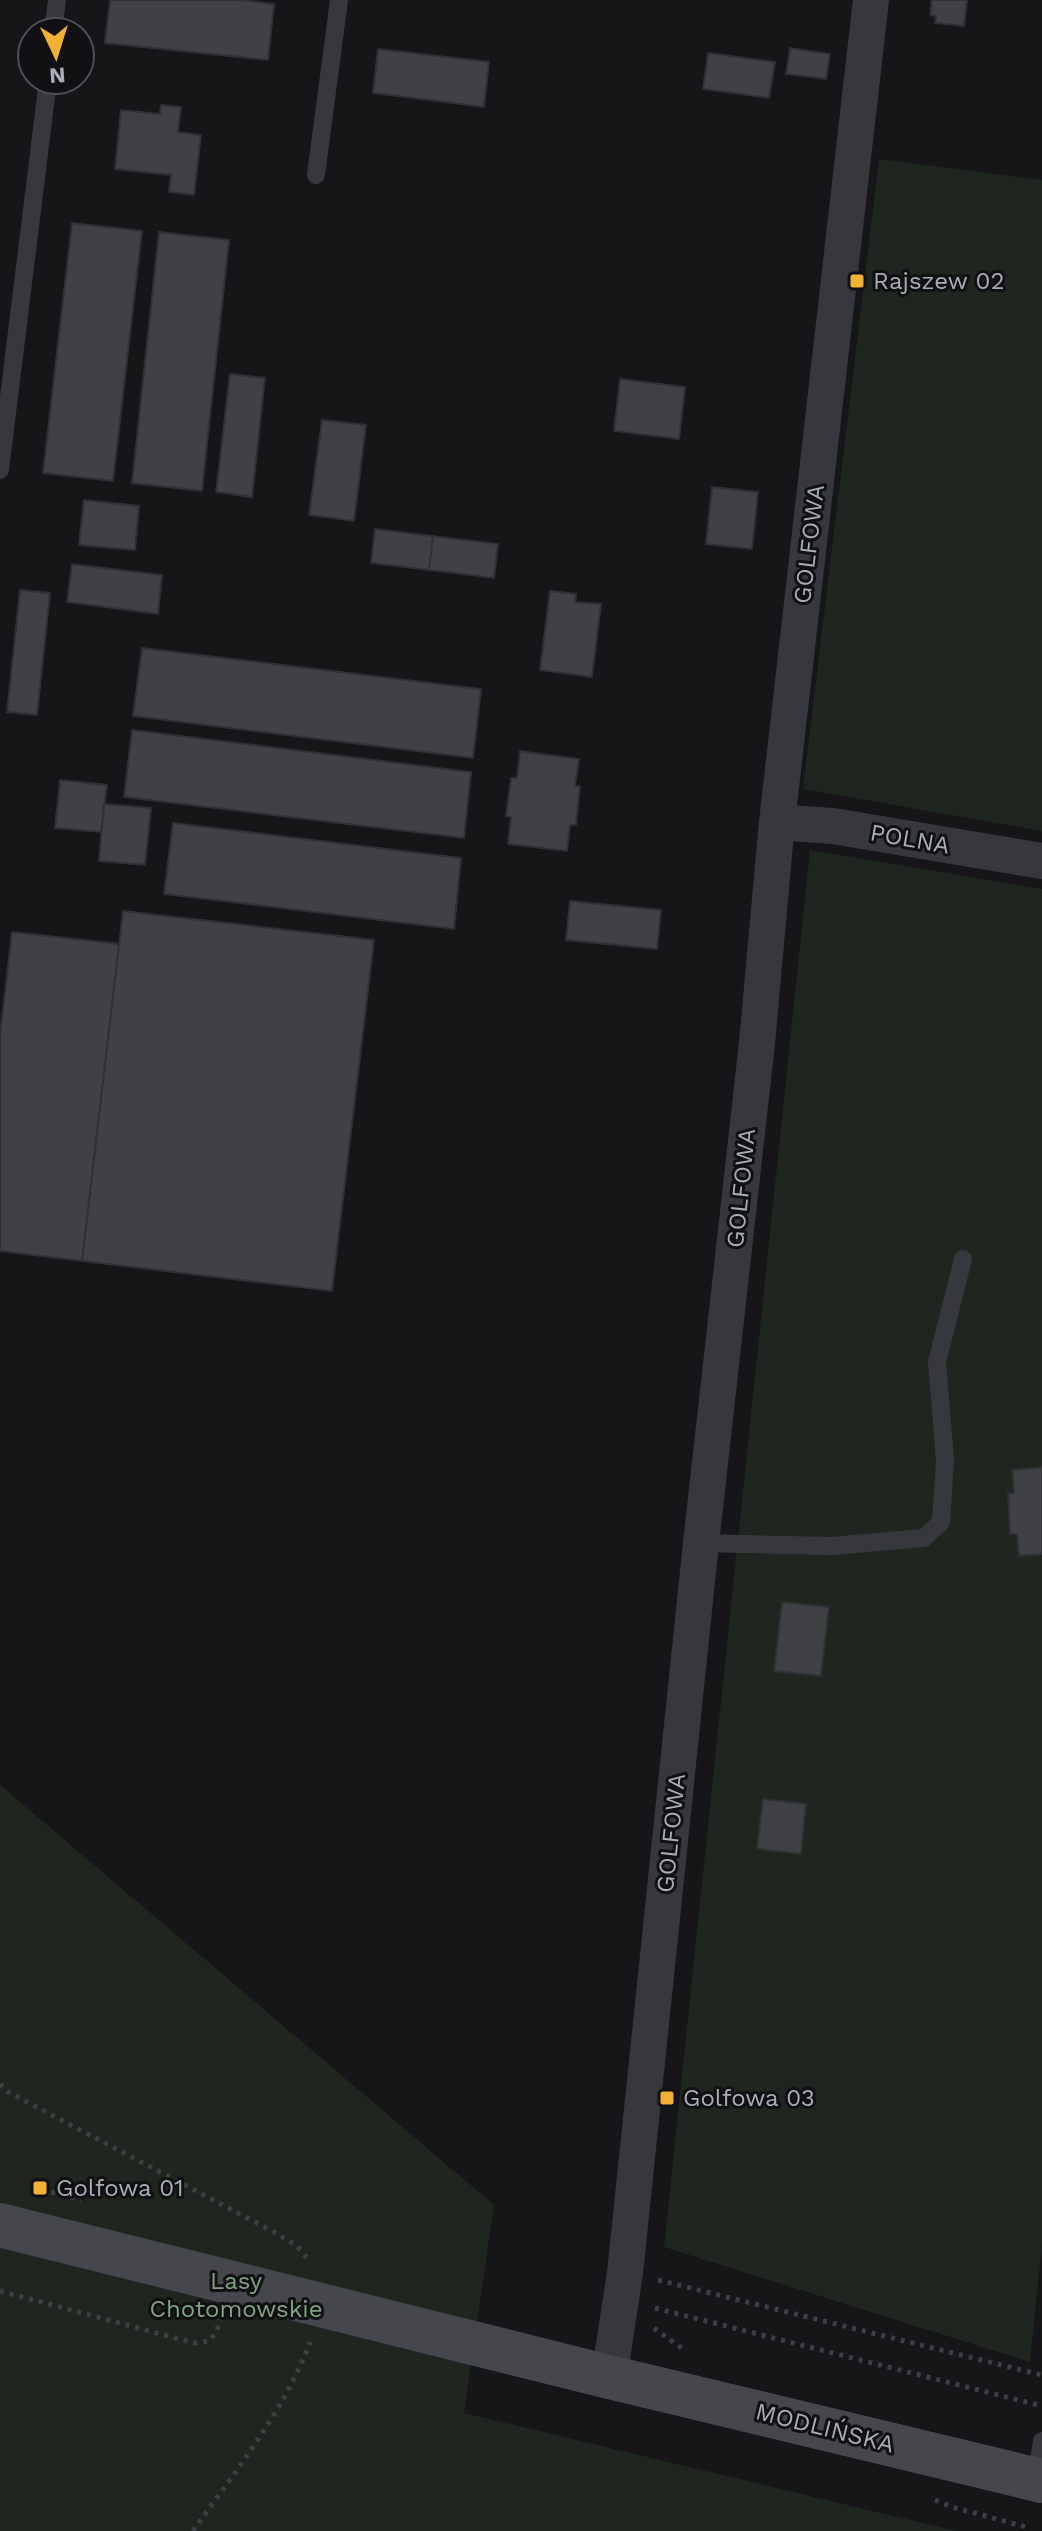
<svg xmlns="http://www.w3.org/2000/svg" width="1042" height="2531" viewBox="0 0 1042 2531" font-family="'Work Sans',sans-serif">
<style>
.green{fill:#1e261f}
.building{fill:#404145;stroke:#303034;stroke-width:2}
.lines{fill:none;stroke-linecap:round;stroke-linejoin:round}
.path{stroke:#3d3f44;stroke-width:5;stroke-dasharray:4 6;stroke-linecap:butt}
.service{stroke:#37383d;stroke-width:18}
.minor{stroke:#37383d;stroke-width:36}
.secondary{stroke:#45474d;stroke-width:44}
.poi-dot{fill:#f2b134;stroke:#111113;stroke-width:3}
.labels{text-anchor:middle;stroke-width:6;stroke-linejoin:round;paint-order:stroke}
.poi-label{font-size:24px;fill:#a8adb8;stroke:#111113;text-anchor:start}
.street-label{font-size:24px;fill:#a8adb8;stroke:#111113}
.park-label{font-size:24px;fill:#7fa381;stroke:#111113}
</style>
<rect width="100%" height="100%" fill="#161618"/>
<path class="green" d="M879,159L1042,180V831L803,789Z
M810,850L1042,889V2245L1030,2362L664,2247Z
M0,1785L494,2205L464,2413L956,2531H0Z"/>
<path class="building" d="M110,0H241L274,4L268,60L105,43Z
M932,0H967L964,26L935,23L936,16L930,15Z
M790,48L830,54L826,79L786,74Z
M378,49L489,62L484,107L373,93Z
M708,53L775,62L769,98L703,89Z
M161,105L181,107L178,132L201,135L194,195L169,192L171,175L115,169L121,110L160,114Z
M72,223L142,231L113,481L43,473Z
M159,232L229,240L202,491L132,483Z
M230,374L265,378L252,497L216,492Z
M620,379L685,387L679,439L614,431Z
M322,420L366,425L354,521L309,515Z
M712,487L758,492L752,549L706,544Z
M84,500L139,506L135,550L79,545Z
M375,529L433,536L429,570L371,563Z
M433,536L498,544L494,578L429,570Z
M72,564L162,575L158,614L67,602Z
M20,590L50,593L37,715L7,712Z
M550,591L576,594L575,602L601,604L592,677L540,670Z
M142,648L481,689L473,758L133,716Z
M132,730L471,772L464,838L124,797Z
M520,751L579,759L575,786H580L576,825H570L567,851L508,844L511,817L506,816L511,778H517Z
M60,780L107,785L101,832L55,828Z
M104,804L151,808L145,865L99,861Z
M173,823L461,858L454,929L164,894Z
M570,901L661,910L657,949L566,940Z
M123,911L374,940L332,1291L82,1261Z
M12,932L119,944L82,1261L0,1251V1035Z
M1042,1467V1554L1019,1556L1017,1534H1010L1008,1493H1014L1012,1470Z
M782,1602L829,1607L821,1676L774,1671Z
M763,1799L806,1804L801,1854L757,1849Z"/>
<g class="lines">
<path class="path" d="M0,2084L8,2092L274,2232L297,2246L307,2258
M32,2187L81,2200
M658,2280L1042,2375
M0,2291L194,2343L209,2341L217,2331L220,2319
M655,2308L1042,2406
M654,2328L684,2350
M935,2500L952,2507L1030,2528
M193,2531C235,2471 284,2412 310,2342"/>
<path class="service" d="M53,32L57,0
M316,175L339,0
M0,470L48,80
M701,1543L831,1546L924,1538L941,1522L945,1460L937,1362L963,1259
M1036,2479L1042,2441"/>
<path class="minor" d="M777,822L833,826L1042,861
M609,2377L625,2273L701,1543L757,1043L777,822L871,0"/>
<path class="secondary" d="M0,2225L609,2377L1042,2481"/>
</g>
<g class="poi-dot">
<rect x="849" y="273" width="16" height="16" rx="4"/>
<rect x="659" y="2090" width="16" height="16" rx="4"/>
<rect x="32" y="2180" width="16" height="16" rx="4"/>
</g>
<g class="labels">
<g class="poi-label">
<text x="873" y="289">Rajszew 02</text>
<text x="683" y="2106">Golfowa 03</text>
<text x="56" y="2196">Golfowa 01</text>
</g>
<g class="street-label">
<text transform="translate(809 544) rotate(-83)" y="8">GOLFOWA</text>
<text transform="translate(910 839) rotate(10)" y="8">POLNA</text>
<text transform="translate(741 1188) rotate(-84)" y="8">GOLFOWA</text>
<text transform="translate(671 1833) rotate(-84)" y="8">GOLFOWA</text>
<text transform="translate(825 2428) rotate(14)" y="8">MODLIŃSKA</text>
</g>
<g class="park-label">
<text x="236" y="2289">Lasy<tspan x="236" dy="28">Chotomowskie</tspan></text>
</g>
</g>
<g transform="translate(56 56) rotate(176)"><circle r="38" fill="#111113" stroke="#4d4f55" stroke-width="2"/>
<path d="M0-6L14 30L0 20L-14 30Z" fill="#f2b134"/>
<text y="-12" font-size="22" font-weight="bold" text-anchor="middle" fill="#a8adb8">N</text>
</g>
</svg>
